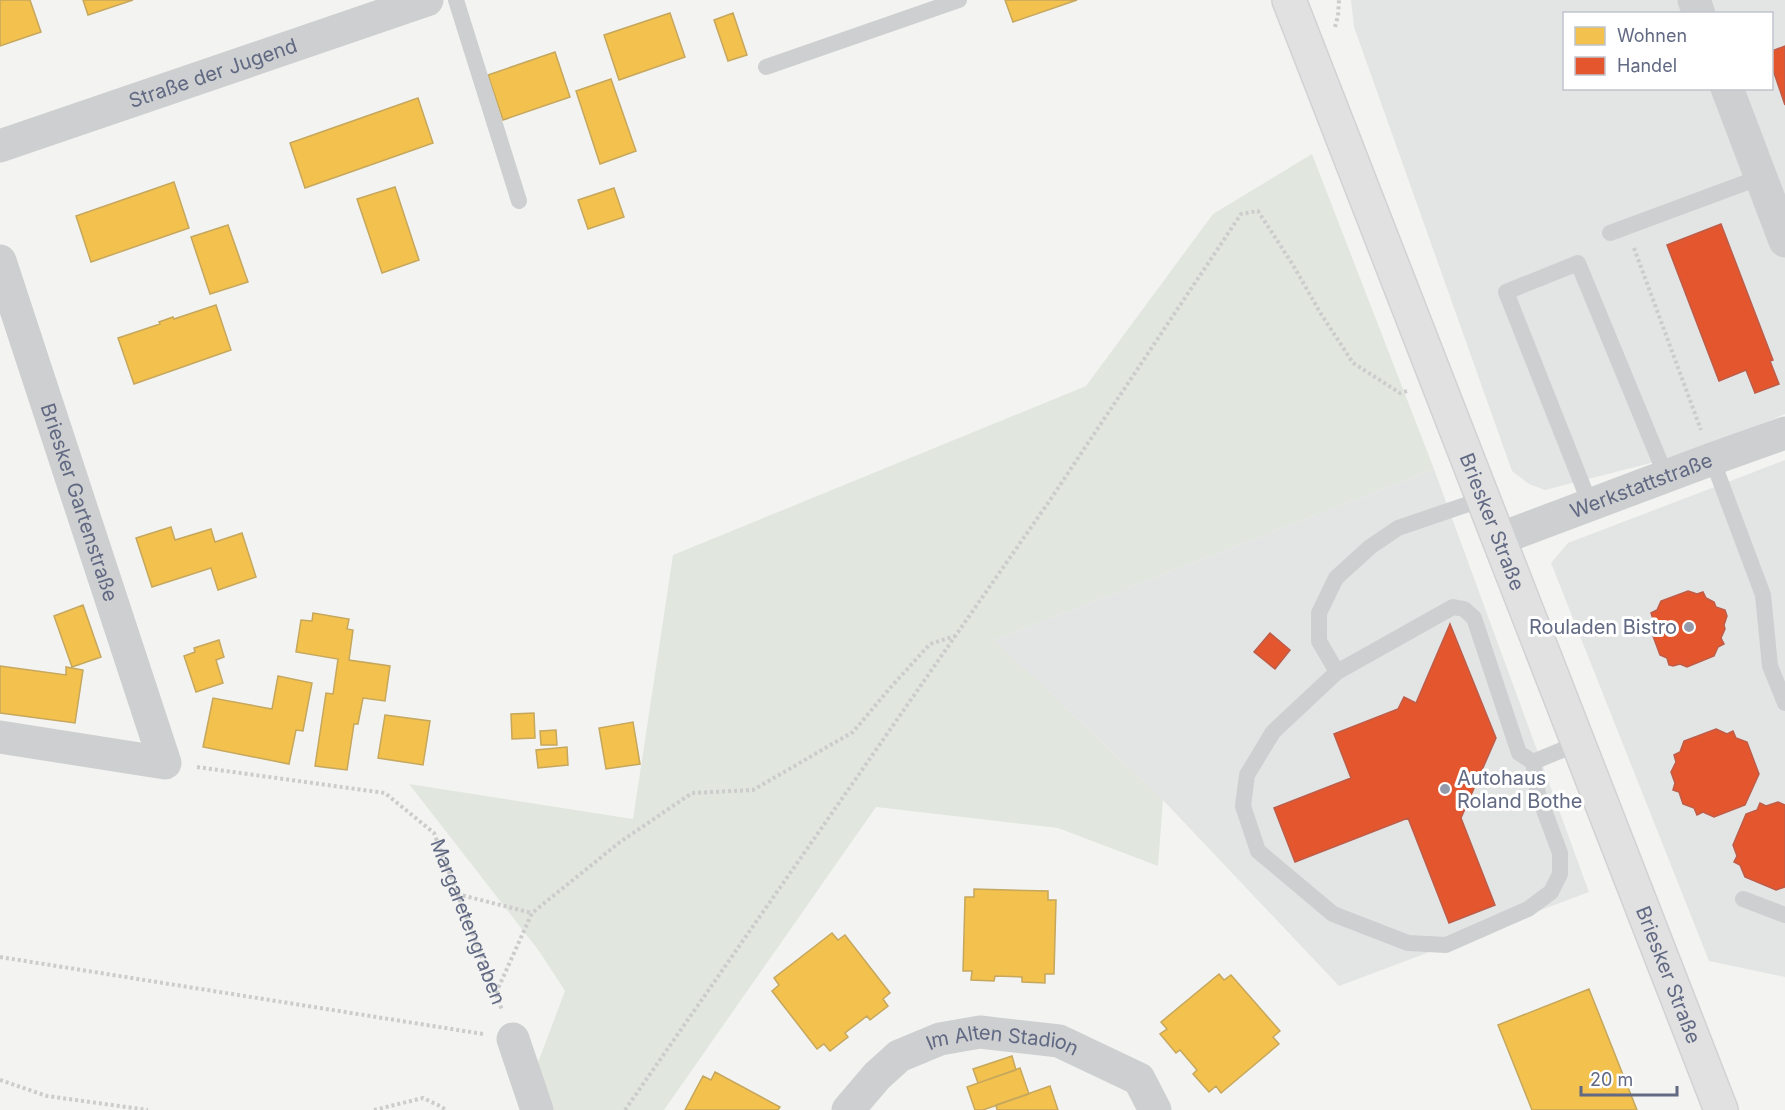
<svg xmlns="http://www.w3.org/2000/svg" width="1785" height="1110" viewBox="0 0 1785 1110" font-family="Inter,sans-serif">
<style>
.built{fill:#e3e4e4;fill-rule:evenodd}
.green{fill:#e1e7df}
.homes{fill:#f2c14e;stroke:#c6a75e;stroke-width:1.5}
.shops{fill:#e4572e;stroke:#bd5c48;stroke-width:1.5}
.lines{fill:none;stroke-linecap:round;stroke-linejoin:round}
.secondary-casing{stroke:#d0d2d3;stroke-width:36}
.path{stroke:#ccc;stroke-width:4;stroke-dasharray:3 3;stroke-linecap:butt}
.service{stroke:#cecfd0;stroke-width:16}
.minor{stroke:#cecfd0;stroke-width:33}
.secondary{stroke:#e1e1e2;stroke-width:33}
.poi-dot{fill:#949aaa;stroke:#fff;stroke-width:2}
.labels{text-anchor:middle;stroke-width:6;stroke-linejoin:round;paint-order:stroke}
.street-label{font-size:20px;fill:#616983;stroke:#fff}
.poi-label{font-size:20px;fill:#616983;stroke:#fff;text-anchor:end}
</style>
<rect width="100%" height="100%" fill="#f3f4f1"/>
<path class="built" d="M1351,0H1785V414L1698,451L1545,490L1529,484L1512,471L1354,27ZM1564,14H1772V88H1564Z
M1785,460V977L1709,961L1551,563L1568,543Z
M1434,469L1589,892L1339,986L1163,800L994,640Z"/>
<path class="green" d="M1312,154L1434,469L994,640L1163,800L1158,866L1058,828L876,807L664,1110H520L565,991L539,951L409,784L633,819L673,555L1086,386L1213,214Z"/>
<path class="homes" d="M0,0H30L41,32L0,46Z
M83,0H133L88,15Z
M1005,0H1077L1013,22Z
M670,13L685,57L619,80L604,35Z
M733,13L747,55L728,61L714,20Z
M555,52L570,97L503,120L488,75Z
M611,79L636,151L600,164L576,91Z
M418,98L433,143L305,188L290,143Z
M174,182L189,228L91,262L76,216Z
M395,187L419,260L382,273L357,199Z
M614,188L624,217L588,229L578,200Z
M228,225L248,282L210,294L191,237Z
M216,305L231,350L134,384L118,338L160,324L159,322L173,317L174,319Z
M171,527L175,540L211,529L215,542L242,533L256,577L218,590L211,568L152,587L136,538Z
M83,605L101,657L72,667L54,616Z
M313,613L349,619L347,629L353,630L349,660L390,666L385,701L363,698L358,724H354L347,770L315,766L326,693L333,694L338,659L296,652L301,620L312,621Z
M219,640L224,657L216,660L223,683L196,692L184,656L195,652L194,648Z
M0,666L66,675V667L83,670L75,723L0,713Z
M278,676L312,683L303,731L296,730L289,764L203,747L213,698L272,709Z
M534,713L535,738L512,739L511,714Z
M385,715L430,721L423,765L378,758Z
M633,722L640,764L606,769L599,728Z
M556,730L557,745H541L540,731Z
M567,747L568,765L538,768L536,750Z
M974,889L1048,891V900H1056L1054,974H1045V983L1022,982V977L995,976L994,981L971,980L972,971H963L965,897H974Z
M832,933L838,940L845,935L890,993L883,999L888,1006L870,1020L867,1016L845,1033L848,1037L830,1051L824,1044L817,1049L772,991L779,985L774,978Z
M1219,974L1224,980L1231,975L1280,1031L1273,1037L1279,1044L1221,1093L1216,1086L1209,1092L1193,1074L1197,1070L1180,1050L1176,1053L1160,1034L1167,1029L1161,1022Z
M1589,989L1637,1110H1532L1498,1025Z
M1012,1056L1016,1070L978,1083L973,1069Z
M1020,1068L1029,1094L983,1110H975L967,1087Z
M715,1072L780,1107L778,1110H685L703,1076L711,1080Z
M1050,1086L1058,1110H997L996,1105Z"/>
<path class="shops" d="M1785,46V105L1772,67V51Z
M1721,224L1773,360L1770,361L1779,384L1755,393L1746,370L1719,381L1667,245Z
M1688,591L1697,594L1703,592L1706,598L1714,602L1716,607L1725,610L1727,616L1724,625L1725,629L1721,638L1724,644L1718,647L1714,656L1687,667L1680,664L1673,666L1669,665L1667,658L1660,655L1650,628L1653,619L1651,613L1657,610L1661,601Z
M1450,624L1496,738L1461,818L1495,905L1449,923L1408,818L1295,862L1274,808L1351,778L1334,734L1398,709L1404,697L1416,703Z
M1270,633L1290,650L1275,669L1254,652Z
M1716,729L1727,734L1733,731L1736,738L1747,742L1759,774L1745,805L1714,817L1703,812L1697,815L1694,808L1683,804L1679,792L1673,790L1675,783L1671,772L1676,762L1674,755L1680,752L1684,741Z
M1778,802L1785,805V887L1776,890L1745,877L1740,865L1734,862L1737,856L1733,845L1746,814L1757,810L1760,803L1766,806Z"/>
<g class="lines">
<defs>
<g id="secondary">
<path id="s6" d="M1289,0L1721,1110"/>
</g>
</defs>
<use href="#secondary" class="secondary-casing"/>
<g class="path">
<path d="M1335,27L1338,16L1339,0"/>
<path d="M1634,248L1701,430"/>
<path id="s1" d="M197,767L385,793L434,833L502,1010"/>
<path d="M457,894L532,913"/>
<path d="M0,957L483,1034"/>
<path d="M496,993L532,913L620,842L692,793L753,790L853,732L890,688L930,644L955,636"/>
<path d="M0,1080L47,1096L148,1110"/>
<path d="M374,1110L423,1098L440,1106L446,1110"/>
<path d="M625,1110L1048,503L1241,214L1258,211L1293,265L1321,314L1353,363L1400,393L1407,391"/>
</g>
<path class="service" d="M456,0L519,201
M766,67L959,0
M1610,233L1761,177
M1712,459L1763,595L1770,666L1785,703
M1590,504L1506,292L1578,263L1666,476
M1337,672L1319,641V613L1336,578L1370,547L1398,528L1483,499
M1533,762L1538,794L1560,853V874L1551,892L1528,909L1446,945L1408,943L1333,914L1258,851L1243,806L1247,775L1273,732L1337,672L1453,607L1464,609L1474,618L1519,753L1533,762L1579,743
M1743,899L1785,915"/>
<g class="minor">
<path d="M1694,0L1699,14"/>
<path d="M1727,88L1785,241"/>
<path id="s2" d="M0,146L427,0"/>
<path id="s3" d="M0,261L165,763L0,737"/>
<path id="s4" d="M1499,539L1712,459L1785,433"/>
<path d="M513,1039L537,1110"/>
<path id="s5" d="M848,1110L877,1076L899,1056L940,1039L980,1032L1059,1041L1139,1079L1155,1110"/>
</g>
<use href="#secondary" class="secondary"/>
</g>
<g class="poi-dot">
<circle cx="1689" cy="627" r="6"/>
<circle cx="1445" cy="789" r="6"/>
</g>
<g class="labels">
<g class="street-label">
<text dy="7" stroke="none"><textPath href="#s2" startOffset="225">Straße der Jugend</textPath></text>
<text dy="7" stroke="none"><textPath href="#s4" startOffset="152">Werkstattstraße</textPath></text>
<text dy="7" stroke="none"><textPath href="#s3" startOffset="254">Briesker Gartenstraße</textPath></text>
<text dy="7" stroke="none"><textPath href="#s6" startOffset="560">Briesker Straße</textPath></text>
<text dy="7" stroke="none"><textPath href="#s1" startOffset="348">Margaretengraben</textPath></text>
<text dy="7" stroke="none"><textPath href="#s6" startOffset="1046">Briesker Straße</textPath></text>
<text dy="7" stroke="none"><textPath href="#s5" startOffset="182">Im Alten Stadion</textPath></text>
</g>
<g class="poi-label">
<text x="1677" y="634">Rouladen Bistro</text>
<text x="1457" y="785" text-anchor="start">Autohaus<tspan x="1457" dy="23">Roland Bothe</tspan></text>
</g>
</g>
<rect x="1563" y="12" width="210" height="78" fill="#ffffff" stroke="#c0c3cd" stroke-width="1.5"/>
<rect x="1575" y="27" width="30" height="18" fill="#f2c14e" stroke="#c0c3cd" stroke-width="1.5"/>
<text x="1617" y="42" font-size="18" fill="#616983">Wohnen</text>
<rect x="1575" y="57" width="30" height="18" fill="#e4572e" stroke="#c0c3cd" stroke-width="1.5"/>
<text x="1617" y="72" font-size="18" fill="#616983">Handel</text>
<path d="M1581 1086v9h96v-9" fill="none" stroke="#616983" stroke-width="3"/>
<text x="1590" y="1086" font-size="18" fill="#616983" stroke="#ffffff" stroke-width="4.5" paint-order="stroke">20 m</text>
</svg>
